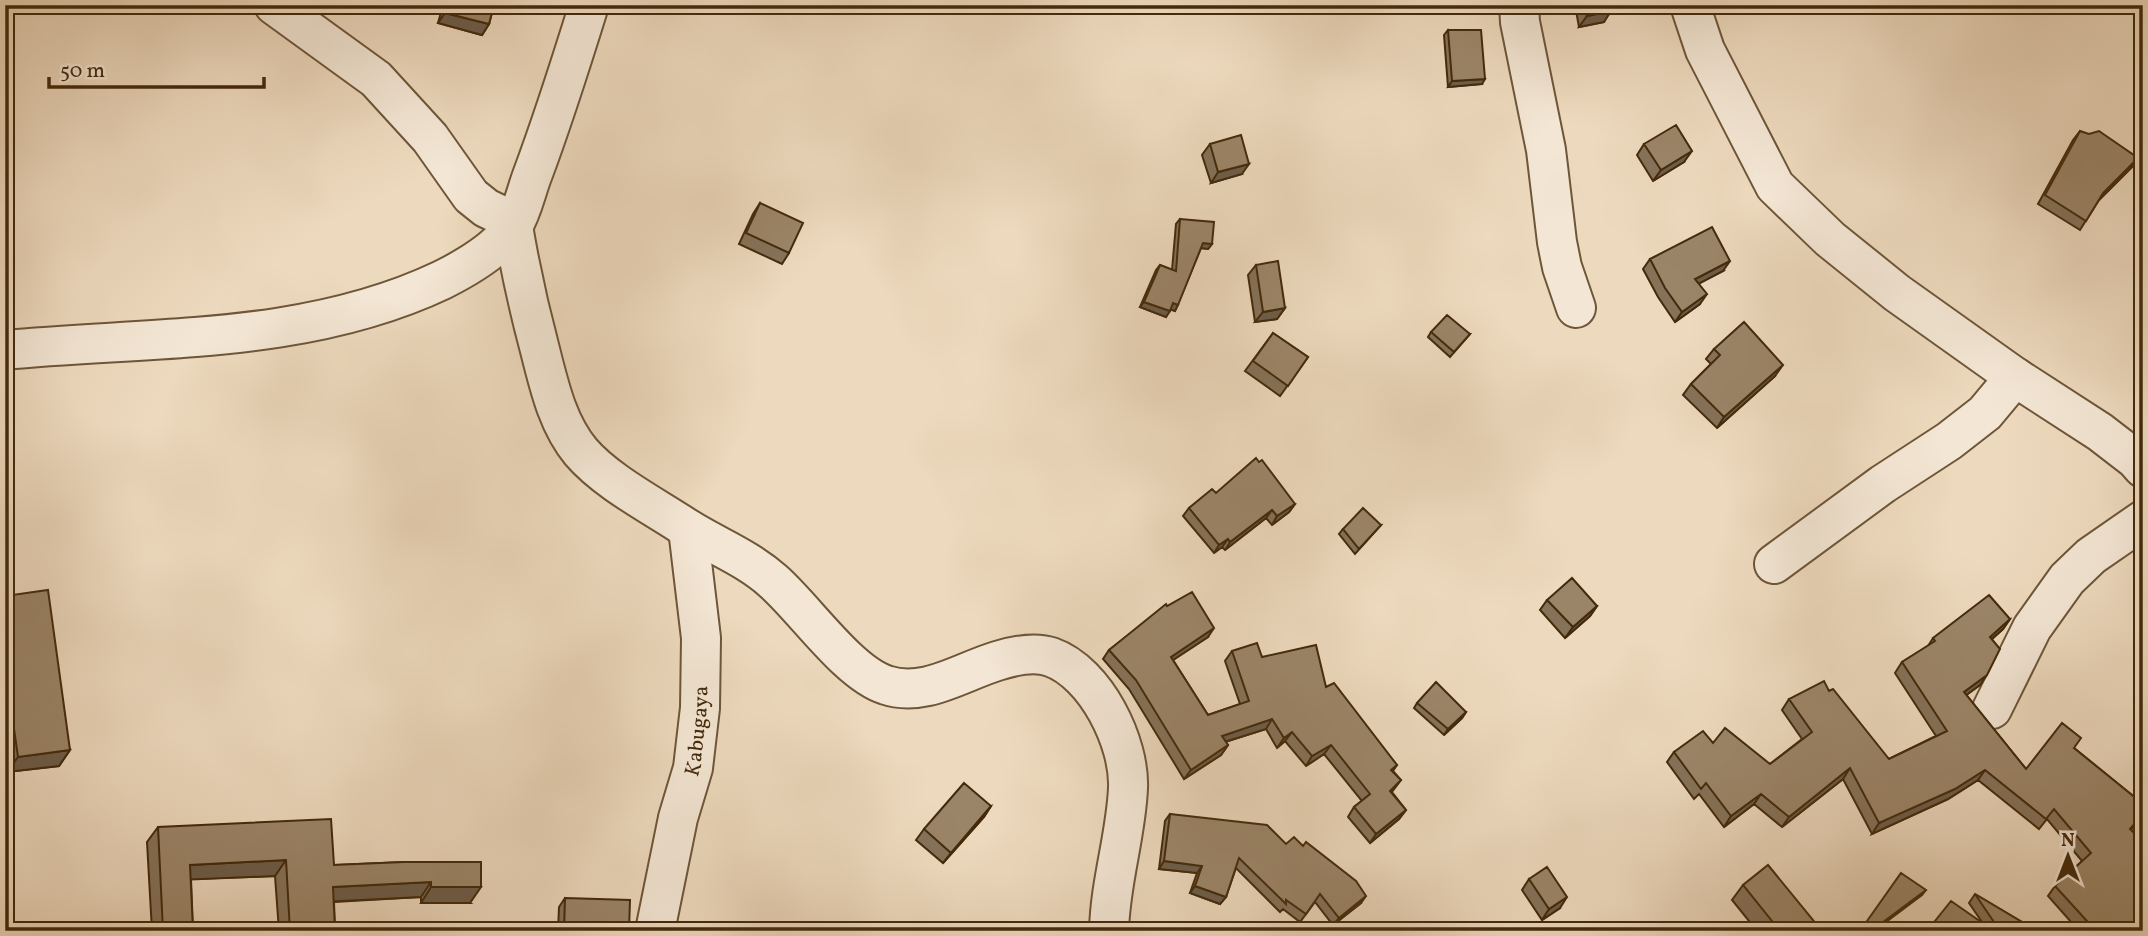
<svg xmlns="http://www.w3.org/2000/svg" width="2148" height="936" viewBox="0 0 2148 936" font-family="Vollkorn,serif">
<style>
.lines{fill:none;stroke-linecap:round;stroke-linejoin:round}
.minor-casing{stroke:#6e5638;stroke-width:42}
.minor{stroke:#f3e6d4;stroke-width:38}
.wall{fill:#857259;stroke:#432a0b;stroke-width:2}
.shaded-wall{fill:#6c5d49;stroke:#432a0b;stroke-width:2}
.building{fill:#9b8568;stroke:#432a0b;stroke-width:2}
.labels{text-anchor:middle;stroke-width:5;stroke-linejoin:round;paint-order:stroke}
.street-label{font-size:21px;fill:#432a0b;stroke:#f3e6d4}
</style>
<rect width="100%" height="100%" fill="#edd9bd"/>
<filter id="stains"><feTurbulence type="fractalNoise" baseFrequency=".00286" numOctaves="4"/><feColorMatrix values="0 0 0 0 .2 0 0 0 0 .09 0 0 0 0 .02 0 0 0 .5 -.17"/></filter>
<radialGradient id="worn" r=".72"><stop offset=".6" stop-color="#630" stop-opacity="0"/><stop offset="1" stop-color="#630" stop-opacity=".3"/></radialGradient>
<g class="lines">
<defs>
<g id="minor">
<path d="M274,5L376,79L430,138L471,196L486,208L515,222"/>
<path d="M1519,5L1520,22L1546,150L1557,242L1562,267L1576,308"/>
<path d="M1690,5L1705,50L1775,186L1830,239L1897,293L2015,377L2100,432L2135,459L2143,468"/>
<path d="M513,226C520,268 529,309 540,350C549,385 557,423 581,452C605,480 648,503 679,523C710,544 745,556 773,581C805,609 848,673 886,685C924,698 961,672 997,661C1013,656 1034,651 1051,657C1096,673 1130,743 1128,788C1126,836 1110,882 1109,931"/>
<path d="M5,350C152,336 305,345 442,280C466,268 499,249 513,226C522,212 526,192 532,176C553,120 571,63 589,5"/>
<path d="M1774,564L1883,484L1949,441L1985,413L2015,377"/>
<path d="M1992,709L2032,628L2067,579L2091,556L2143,520"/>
<path id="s1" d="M655,931L678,818L693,768L700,708L701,638L688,529"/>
</g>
</defs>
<use href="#minor" class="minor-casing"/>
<use href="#minor" class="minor"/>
</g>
<path class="wall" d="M443,5H494L489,24L482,35L438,23Z
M1575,5H1610L1604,22L1579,27Z
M1448,30L1482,84L1448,87L1444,35Z
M2080,131L2132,167L2099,200L2080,230L2038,204L2073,140Z
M1210,144L1242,174L1211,183L1202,155Z
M1644,144L1684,162L1653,181L1637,155Z
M760,203L789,253L782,264L739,244L753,214Z
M1180,219L1212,244L1208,249L1201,248L1175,311L1170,309L1166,317L1140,307L1156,270L1160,265L1172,270L1176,224Z
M1650,259L1723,271L1699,283L1700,304L1675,322L1658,297L1643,269Z
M1256,265L1285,308L1277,319L1255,322L1248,275Z
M1431,332L1470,334L1450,357L1428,337Z
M1273,333L1308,357L1280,396L1245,371Z
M1714,349L1775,376L1717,428L1683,395L1691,384L1711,364L1706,359Z
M1216,493L1295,504L1289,512L1272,525L1266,518L1225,550L1222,547L1214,553L1183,516L1189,508Z
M1381,525L1355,554L1339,534L1343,529Z
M5,596L70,750L59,766L7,772L5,760Z
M1547,600L1597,606L1590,616L1565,638L1540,610Z
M1167,606L1208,637L1173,660L1208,715L1240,704L1225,661L1232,651L1262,657L1326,687L1397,765L1393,771L1401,780L1392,792L1406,810L1399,819L1370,843L1348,817L1354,807L1362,801L1324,754L1306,766L1285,741L1277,748L1266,729L1225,742L1228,745L1221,755L1184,779L1129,689L1103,659L1109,650Z
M2010,619L2003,629L1992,639L1980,685L1966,695L2026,769L2074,748L2143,804V815L2131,830L2143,842V931H2079L2048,896L2055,886L2082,861L2047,819L2039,829L1978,780L1948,799L1872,834L1843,779L1782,827L1754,804L1724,827L1699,794L1694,799L1667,762L1674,752L1713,743L1770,764L1802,739L1782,710L1789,699L1889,759L1936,736L1895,673L1902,662L1928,646L1933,638Z
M1417,703L1466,712L1462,718L1444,735L1414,708Z
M991,806L984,817L943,863L916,840L924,829Z
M1170,814L1286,844L1361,903L1333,925L1315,902L1300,922L1283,909L1280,912L1236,868L1226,897L1220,904L1190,893L1197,873L1159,869L1165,821Z
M158,827L334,865L404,862L470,903H421V897L334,902L335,931H279L275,876L191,879L193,931H152L147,842Z
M1529,879L1560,908L1542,920L1522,890Z
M1743,885L1822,931H1757L1732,900Z
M1975,894L2037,931H1927L1982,922L1969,903Z
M565,898L629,931H558L559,907Z"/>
<path class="shaded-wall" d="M1611,11L1604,22L1579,27L1587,16Z
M445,13L489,24L482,35L438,23Z
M1485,79L1482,84L1448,87L1452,81Z
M1692,151L1684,162L1653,181L1661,170Z
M2138,158L2132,167L2097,202L2103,193Z
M1249,164L1242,174L1211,183L1218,172Z
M1203,243L1212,244L1208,249L1200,248Z
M1730,261L1723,271L1689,289L1695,279Z
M1707,294L1700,304L1675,322L1682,312Z
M1144,302L1170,311L1166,317L1140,307Z
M1173,303L1178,305L1175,311L1169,309Z
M1285,308L1277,319L1255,322L1263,312Z
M1783,365L1775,376L1717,428L1724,417Z
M1295,504L1289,512L1272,525L1277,516Z
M1272,510L1266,518L1225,550L1230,542Z
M1228,539L1222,547L1214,553L1219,545Z
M1597,606L1590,616L1565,638L1573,627Z
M2010,619L2003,629L1983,647L1990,637Z
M1214,628L1208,637L1164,666L1171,657Z
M1987,675L1980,685L1957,702L1964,692Z
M1466,712L1462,718L1444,735L1448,729Z
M1272,719L1266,729L1215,745L1222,736Z
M1292,732L1285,741L1277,748L1284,738Z
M1228,745L1221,755L1184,779L1191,770Z
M1331,745L1324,754L1306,766L1312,756Z
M70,750L59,766L7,772L18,757Z
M1850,768L1843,779L1782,827L1789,817Z
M1985,770L1978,780L1948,799L1872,834L1879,823Z
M1761,794L1754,804L1724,827L1731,816Z
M991,806L984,817L943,863L951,853Z
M1406,810L1399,819L1370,843L1376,834Z
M286,860L275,876L180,880L190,865Z
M1164,861L1202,866L1197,873L1159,869Z
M431,882L421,897L322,902L333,887Z
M1195,886L1226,897L1220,904L1190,893Z
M431,887H481L470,903H421Z
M1926,890L1922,895L1874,931H1871Z
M1366,896L1361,903L1333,925L1339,918Z
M1567,897L1560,908L1542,920L1549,909Z"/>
<path class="building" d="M447,5H494L489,24L445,13Z
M1584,5H1610L1611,11L1587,16Z
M1448,30H1481L1485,79L1452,81Z
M1676,125L1692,151L1661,170L1644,144Z
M2080,131L2089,134L2099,131L2138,158L2103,193L2086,221L2045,195Z
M1241,135L1249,164L1218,172L1210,144Z
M760,203L803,223L789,253L746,233Z
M1180,219L1214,222L1212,244L1203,243L1178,305L1173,303L1170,311L1144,302L1160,265L1176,271Z
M1712,227L1730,261L1695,279L1707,294L1682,312L1665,288L1650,259Z
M1278,261L1285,308L1263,312L1256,265Z
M1447,315L1470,334L1454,352L1431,332Z
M1744,322L1783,365L1724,417L1691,384L1720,355L1714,349Z
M1273,333L1308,357L1288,386L1253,361Z
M1256,458L1259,462L1262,460L1295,504L1277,516L1272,510L1230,542L1228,539L1219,545L1189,508L1212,489L1216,493Z
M1363,508L1381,525L1359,549L1343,529Z
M1572,578L1597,606L1573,627L1547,600Z
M48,590L70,750L18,757L5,666V596Z
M1192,592L1214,628L1171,657L1208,715L1249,701L1232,651L1257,643L1262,657L1316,645L1326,687L1334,683L1397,765L1391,770L1401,780L1390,791L1406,810L1376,834L1354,807L1370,794L1331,745L1312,756L1292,732L1284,738L1272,719L1222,736L1228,745L1191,770L1136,680L1109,650L1166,604L1167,606Z
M1989,595L2010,619L1990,637L2000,649L1987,675L1964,692L2026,769L2062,723L2081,738L2074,748L2143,804V814L2130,829L2143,842V925L2137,931H2096L2055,886L2091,853L2054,809L2046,819L1985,770L1955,789L1879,823L1850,768L1789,817L1761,794L1731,816L1706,783L1701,789L1674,752L1703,731L1713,743L1725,728L1770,764L1812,732L1789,699L1824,681L1829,691L1833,689L1889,759L1947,731L1902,662L1935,641L1933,638Z
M1436,682L1466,712L1448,729L1417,703Z
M964,783L991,806L951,853L924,829Z
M1170,814L1267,825L1286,844L1294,837L1303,846L1306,842L1356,881L1366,896L1339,918L1320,894L1306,914L1286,900V904L1239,858L1226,897L1195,886L1202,866L1164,861Z
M331,819L334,865L404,862H481V887H431V882L333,887L335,931H290L286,860L190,865L193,931H163L158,827Z
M1768,865L1822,931H1780L1743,885Z
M1547,867L1567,897L1549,909L1529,879Z
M1901,873L1926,890L1871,931H1860Z
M1975,894L2037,931H2000Z
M565,898L630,900L629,931H564Z
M1951,901L1994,931H1927Z
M1180,929H1284V931H1180Z"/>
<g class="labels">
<g class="street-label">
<text dy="7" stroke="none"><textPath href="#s1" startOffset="205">Kabugaya</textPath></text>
</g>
</g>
<rect width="2148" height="936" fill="none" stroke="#edd9bd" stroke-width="28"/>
<rect x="7" y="7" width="2134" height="922" fill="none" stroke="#432a0b" stroke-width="3.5"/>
<rect x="14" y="14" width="2120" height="908" fill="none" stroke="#432a0b" stroke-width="2"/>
<g transform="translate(2068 856)" stroke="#f3e6d4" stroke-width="5" paint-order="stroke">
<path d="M0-5L12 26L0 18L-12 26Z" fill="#432a0b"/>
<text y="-10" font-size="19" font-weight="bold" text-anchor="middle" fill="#432a0b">N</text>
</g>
<path d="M49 77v10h215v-10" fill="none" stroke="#432a0b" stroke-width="3.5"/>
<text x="60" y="77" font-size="21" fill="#432a0b" stroke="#f3e6d4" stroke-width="5" paint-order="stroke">50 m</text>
<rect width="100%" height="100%" filter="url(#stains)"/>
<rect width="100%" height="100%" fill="url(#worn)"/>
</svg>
